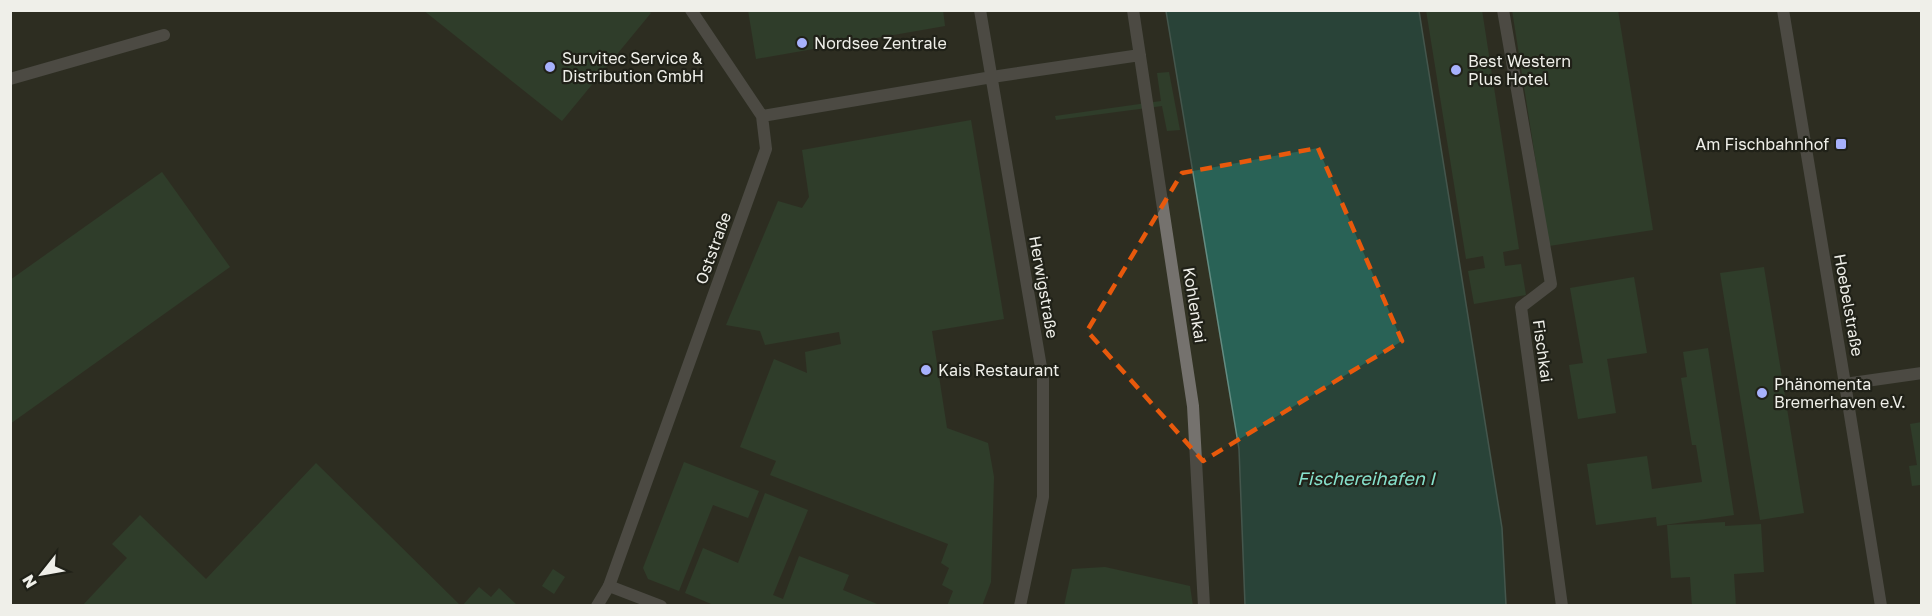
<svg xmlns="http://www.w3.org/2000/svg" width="1932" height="616" font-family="'Golos Text',sans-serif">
<rect width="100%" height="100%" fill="#2a2a21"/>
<!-- built -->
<path fill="#313223" d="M10,11H1166L1239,449L1245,605H11Z
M1419,11H1921V605H1506L1502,528Z"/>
<!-- water -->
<path fill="#296256" stroke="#648c82" stroke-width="1.5" d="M1166,11H1419L1502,528L1506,605H1245L1239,449Z"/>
<!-- building -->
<path fill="#365435" d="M423,10H647L651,13L562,121Z
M748,10H943L945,26L756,59Z
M1426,10H1482L1519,249L1503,252L1505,266L1521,264L1526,295L1474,304L1468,271L1485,268L1483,256L1466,259Z
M1512,10H1618L1653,230L1549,246Z
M1169,72L1180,130L1167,131L1162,106L1056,120L1055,116L1161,101L1157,73Z
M971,120L1004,319L932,331L947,428L988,443L994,477L991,582L982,606H947L953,591L942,585L949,568L941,563L948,544L770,475L776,461L740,447L774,359L807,373L805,352L841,344L839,332L765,345L760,331L726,325L778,201L802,208L809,197L802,150Z
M162,172L230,267L10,424V280Z
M1764,267L1804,513L1760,520L1720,273Z
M1634,277L1647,353L1607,359L1616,413L1578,419L1569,365L1583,363L1570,288Z
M1708,348L1734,515L1657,526L1656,517L1596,525L1587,464L1647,456L1652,489L1702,482L1696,445H1692L1681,378L1687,377L1683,352Z
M1922,422V489H1920V485L1912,486L1909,466L1917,465L1910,424Z
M684,462L759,491L748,518L713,505L679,591L648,579L643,568Z
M316,463L461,606H82L127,558L112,544L140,515L206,579Z
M765,493L808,510L773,595L783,599L799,556L849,575L843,590L882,606H716L685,593L703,548L738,563Z
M1725,522V526L1761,524L1764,572L1734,574L1736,606H1692L1690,577L1671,578L1667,525Z
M1105,567L1190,586L1193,606H1064L1072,569Z
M553,569L565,577L554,594L542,586Z
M479,587L491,597L499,588L518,606H462Z"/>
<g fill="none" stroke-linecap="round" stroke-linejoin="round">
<!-- service -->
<path stroke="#75726e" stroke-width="12" d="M1133,10L1193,406L1204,606
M992,77L1140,55
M10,79L164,35
M609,586L661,606"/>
<!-- minor -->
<path stroke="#75726e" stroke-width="12" d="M980,10L1043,379V497L1020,606
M1503,10L1551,284L1521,307L1562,606
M762,116L992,77
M1845,384L1881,606
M597,606L609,586L766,149L762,116L691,10"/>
<!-- tertiary -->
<path stroke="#75726e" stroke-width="12" d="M1783,10L1845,384L1922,373"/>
</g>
<!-- marked area -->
<path d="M0 0H1932V616H0ZM1318,148L1402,341L1203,461L1087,331L1182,173Z" fill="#2a2a21" fill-opacity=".55" fill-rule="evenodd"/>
<path fill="none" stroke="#e8590c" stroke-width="4.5" stroke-dasharray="12 8" stroke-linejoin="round" d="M1318,148L1402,341L1203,461L1087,331L1182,173Z"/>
<!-- markers -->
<g fill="#a7b1fc" stroke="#202118" stroke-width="2">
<circle cx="802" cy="43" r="6"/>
<circle cx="550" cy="67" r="6"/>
<circle cx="1456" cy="70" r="6"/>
<rect x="1835" y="138" width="12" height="12" rx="3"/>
<circle cx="926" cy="370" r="6"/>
<circle cx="1762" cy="393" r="6"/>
</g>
<g text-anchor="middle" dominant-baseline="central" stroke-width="4.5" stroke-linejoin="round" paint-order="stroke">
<!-- poi labels -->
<g font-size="16" fill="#efefe9" stroke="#202118" text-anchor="start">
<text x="814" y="43">Nordsee Zentrale</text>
<text x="562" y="58">Survitec Service &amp;<tspan x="562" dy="18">Distribution GmbH</tspan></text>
<text x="1468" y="61">Best Western<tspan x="1468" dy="18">Plus Hotel</tspan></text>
<text x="1829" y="144" text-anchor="end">Am Fischbahnhof</text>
<text x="938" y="370">Kais Restaurant</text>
<text x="1774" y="384">Phänomenta<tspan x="1774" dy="18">Bremerhaven e.V.</tspan></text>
</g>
<!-- street labels -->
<g font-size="16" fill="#efefe9" stroke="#202118">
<text transform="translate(713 248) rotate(-70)">Oststraße</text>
<text transform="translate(1044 287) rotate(80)">Herwigstraße</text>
<text transform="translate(1195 305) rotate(81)">Kohlenkai</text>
<text transform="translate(1849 305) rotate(80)">Hoebelstraße</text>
<text transform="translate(1543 351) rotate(82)">Fischkai</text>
</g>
<!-- water labels -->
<g font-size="18" font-style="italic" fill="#87e2cd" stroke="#202118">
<text x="1366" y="478">Fischereihafen I</text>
</g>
</g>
<!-- border -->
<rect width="1932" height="616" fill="none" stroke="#efefe9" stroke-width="24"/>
<!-- north arrow -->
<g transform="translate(42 574) rotate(239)" stroke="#202118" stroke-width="4.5" paint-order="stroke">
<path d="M0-4.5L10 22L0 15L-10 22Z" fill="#efefe9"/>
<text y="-9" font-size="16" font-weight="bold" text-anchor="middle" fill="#efefe9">N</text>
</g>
</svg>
